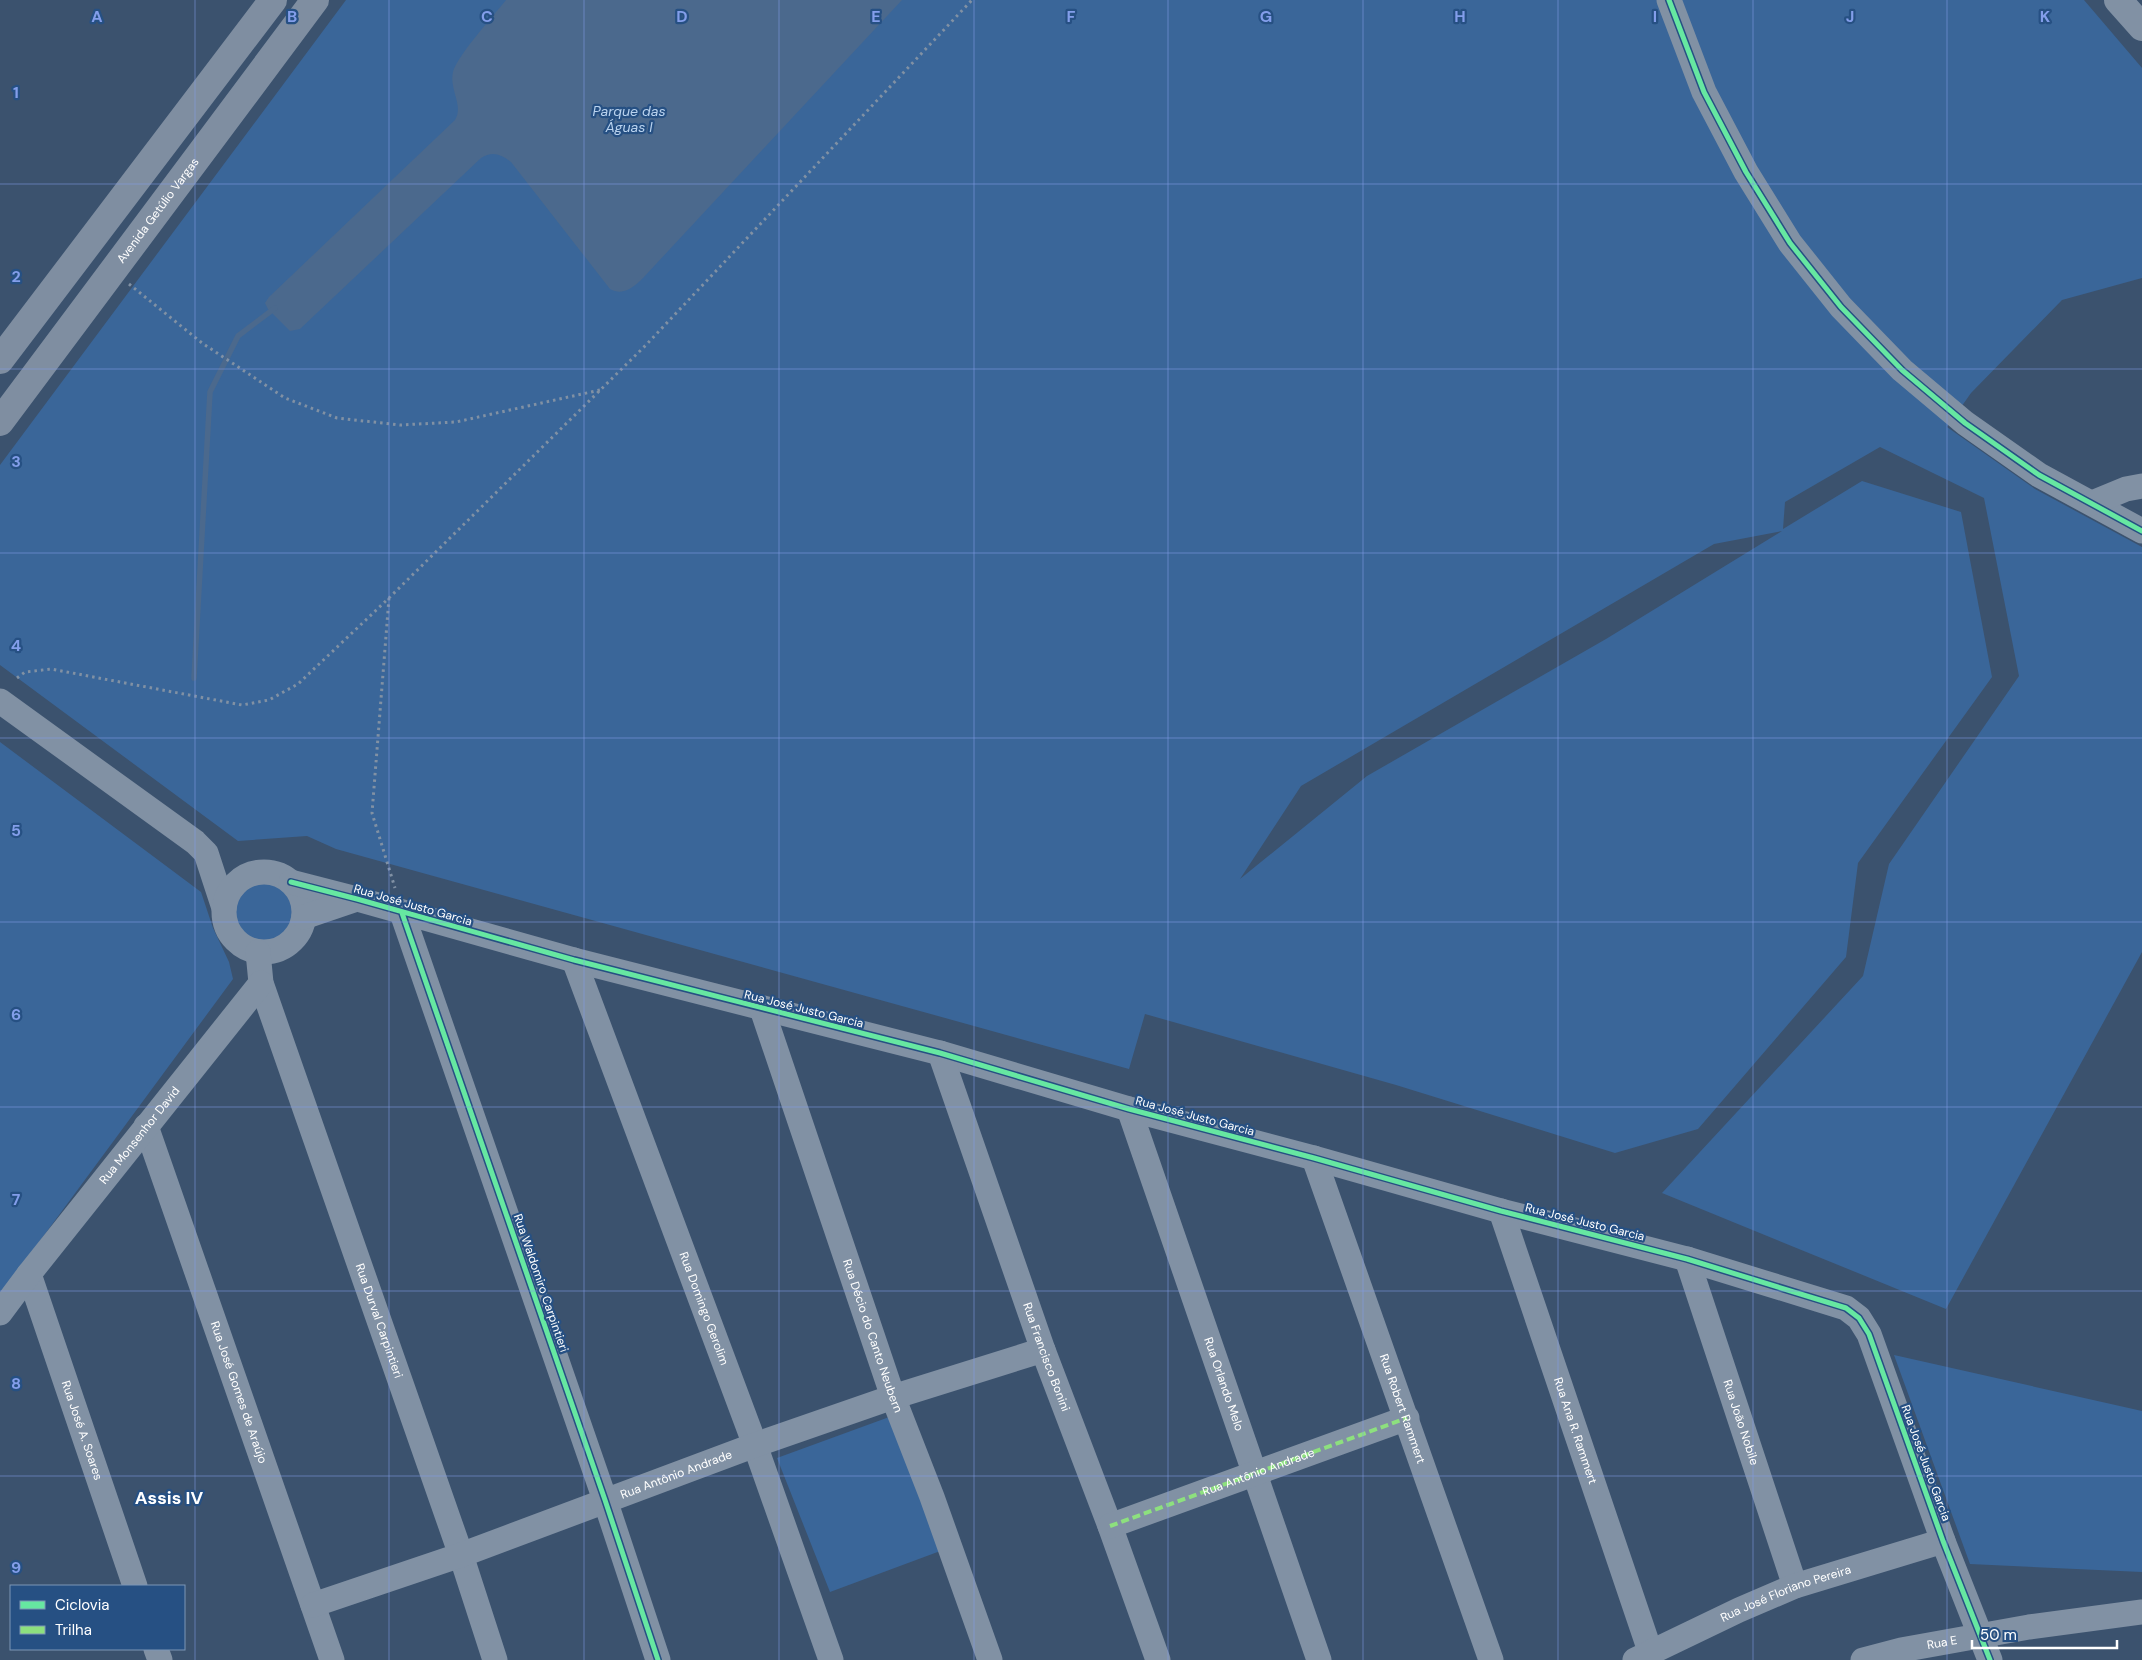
<svg xmlns="http://www.w3.org/2000/svg" width="2142" height="1660" font-family="'DM Sans',sans-serif">
<rect width="100%" height="100%" fill="#3b526e"/>
<!-- green -->
<path fill="#3a6699" fill-rule="evenodd" d="M346,0H2084L2142,68V278L2062,300L1971,393L1947,427L2035,489L2142,547V952L1946,1309L1662,1193L1863,976L1889,864L2019,676L1984,498L1880,447L1785,502L1783,529L1862,481L1961,512L1992,677L1858,863L1846,957L1698,1129L1615,1153L1396,1085L1145,1014L1129,1069L336,849L307,836L238,841L0,665V465ZM1782,531L1606,639L1367,776L1240,879L1301,786L1714,544Z
M0,742L201,892L213,928L229,962L233,979L0,1295Z
M249,881H274L293,898L294,924L277,942L251,943L232,926V900Z
M1894,1355L2142,1411V1572L1970,1564Z
M892,1416L943,1550L830,1592L777,1458Z"/>
<!-- water -->
<path fill="#4b698d" d="M506,0H902L643,278C633,288 623,296 610,289L511,162C501,154 492,151 481,158L300,329L290,331L268,309L265,303L269,297L455,120C464,105 449,90 453,72C456,57 495,14 506,0Z"/>
<g fill="none" stroke-linecap="round" stroke-linejoin="round">
<!-- stream -->
<path stroke="#4b698d" stroke-width="5.5" d="M194,678L210,392L238,336L275,308"/>
<!-- path -->
<path stroke="#8191a4" stroke-width="3" stroke-dasharray="2.5 4" stroke-linecap="butt" d="M129,284L202,343L285,398L337,418L400,425L456,422L600,390
M389,598L372,813L395,888
M17,678L25,672L51,669L242,705L269,700L298,684L389,598L646,345L972,0"/>
<!-- minor -->
<g stroke="#8191a4" stroke-width="25">
<path d="M1669,0L1704,92L1746,172L1790,243L1841,307L1902,370L1965,423L2039,475L2142,531"/>
<path d="M2092,503L2126,489L2142,486"/>
<path d="M0,701L195,842L206,853L224,908"/>
<circle cx="264" cy="912" r="40"/>
<path d="M291,882L357,899L574,960L940,1053L1129,1109L1314,1158L1501,1211L1687,1259L1846,1308L1859,1318L1869,1334L1943,1541L1990,1660"/>
<path d="M402,913L605,1500L658,1660"/>
<path d="M304,917L357,899"/>
<path id="s1" d="M258,952L261,983L461,1555L495,1660"/>
<path id="s2" d="M574,960L755,1445L831,1660"/>
<path id="s3" d="M762,1009L893,1397L932,1497L990,1660"/>
<path id="s4" d="M940,1053L1043,1350L1110,1526L1158,1660"/>
<path id="s5" d="M1129,1109L1319,1660"/>
<path id="s6" d="M146,1126L332,1660"/>
<path id="s7" d="M1314,1158L1491,1660"/>
<path id="s8" d="M1501,1211L1650,1651"/>
<path id="s9" d="M1687,1259L1795,1586"/>
<path id="s10" d="M29,1274L135,1586"/>
<path id="s11" d="M0,1313L29,1274L261,983"/>
<path id="s12" d="M1110,1526L1407,1418"/>
<path id="s13" d="M313,1605L461,1555L755,1445L893,1397L1043,1350"/>
<path d="M156,1649L160,1660"/>
<path id="s14" d="M1635,1660L1739,1610L1795,1586L1943,1541"/>
<path id="s15" d="M1863,1660L1901,1650L2029,1627L2142,1612"/>
</g>
<!-- major -->
<g stroke="#7f8ea1" stroke-width="28">
<path d="M0,360L273,0"/>
<path id="s16" d="M0,422L315,0"/>
</g>
<!-- highway -->
<path stroke="#8191a4" stroke-width="28" d="M2118,0L2142,27"/>
<!-- quiet -->
<path stroke="#8de07e" stroke-width="4" stroke-dasharray="8 4" stroke-linecap="butt" d="M1110,1526L1407,1418"/>
<defs>
<path id="cycleway" d="M1669,0L1704,92L1746,172L1790,243L1841,307L1902,370L1965,423L2039,475L2142,531
M291,882L357,899L574,960L940,1053L1129,1109L1314,1158L1501,1211L1687,1259L1846,1308L1859,1318L1869,1334L1943,1541L1990,1660
M402,913L605,1500L658,1660"/>
</defs>
<!-- cycleway casing -->
<use href="#cycleway" stroke="#265083" stroke-width="8"/>
<!-- cycleway -->
<use href="#cycleway" stroke="#66e7a1" stroke-width="5"/>
</g>
<!-- grid -->
<path fill="none" stroke="#839eea" stroke-width="1" stroke-opacity="0.55" d="M195,0V1660M389,0V1660M584,0V1660M779,0V1660M974,0V1660M1168,0V1660M1363,0V1660M1558,0V1660M1753,0V1660M1947,0V1660M0,184H2142M0,369H2142M0,553H2142M0,738H2142M0,922H2142M0,1107H2142M0,1291H2142M0,1476H2142"/>
<g text-anchor="middle" dominant-baseline="central" stroke-width="4.5" stroke-linejoin="round" paint-order="stroke">
<!-- street labels -->
<g font-size="12" fill="#fff" stroke="#265083">
<text stroke="none"><textPath href="#s16" startOffset="264">Avenida Getúlio Vargas</textPath></text>
<text transform="translate(413 905) rotate(16)">Rua José Justo Garcia</text>
<text transform="translate(804 1009) rotate(14)">Rua José Justo Garcia</text>
<text transform="translate(1195 1116) rotate(15)">Rua José Justo Garcia</text>
<text stroke="none"><textPath href="#s11" startOffset="226">Rua Monsenhor David</textPath></text>
<text transform="translate(1585 1222) rotate(14)">Rua José Justo Garcia</text>
<text transform="translate(541 1283) rotate(71)">Rua Waldomiro Carpintieri</text>
<text stroke="none"><textPath href="#s2" startOffset="372">Rua Domingo Gerolim</textPath></text>
<text stroke="none"><textPath href="#s1" startOffset="389">Rua Durval Carpintieri</textPath></text>
<text stroke="none"><textPath href="#s3" startOffset="345">Rua Décio do Canto Neubern</textPath></text>
<text stroke="none"><textPath href="#s4" startOffset="322">Rua Francisco Bonini</textPath></text>
<text stroke="none"><textPath href="#s5" startOffset="291">Rua Orlando Melo</textPath></text>
<text stroke="none"><textPath href="#s6" startOffset="282">Rua José Gomes de Araújo</textPath></text>
<text stroke="none"><textPath href="#s7" startOffset="266">Rua Robert Rammert</textPath></text>
<text stroke="none"><textPath href="#s9" startOffset="172">Rua João Nobile</textPath></text>
<text stroke="none"><textPath href="#s10" startOffset="165">Rua José A. Soares</textPath></text>
<text stroke="none"><textPath href="#s8" startOffset="232">Rua Ana R. Rammert</textPath></text>
<text transform="translate(1926 1463) rotate(70)">Rua José Justo Garcia</text>
<text stroke="none"><textPath href="#s12" startOffset="158">Rua Antônio Andrade</textPath></text>
<text stroke="none"><textPath href="#s13" startOffset="386">Rua Antônio Andrade</textPath></text>
<text stroke="none"><textPath href="#s14" startOffset="165">Rua José Floriano Pereira</textPath></text>
<text stroke="none"><textPath href="#s15" startOffset="81">Rua E</textPath></text>
</g>
<!-- water labels -->
<g font-size="14" font-style="italic" fill="#bad3ef" stroke="#265083">
<text x="629" y="111">Parque das<tspan x="629" dy="16">Águas I</tspan></text>
</g>
<!-- district labels -->
<g font-size="18" font-weight="bold" fill="#fff" stroke="#265083">
<text x="169" y="1498">Assis IV</text>
</g>
</g>
<g font-size="16" text-anchor="middle" font-weight="bold" fill="#839eea" stroke="#265083" stroke-width="4.5" stroke-linejoin="round" paint-order="stroke">
<text x="97" y="22">A</text>
<text x="292" y="22">B</text>
<text x="487" y="22">C</text>
<text x="682" y="22">D</text>
<text x="876" y="22">E</text>
<text x="1071" y="22">F</text>
<text x="1266" y="22">G</text>
<text x="1460" y="22">H</text>
<text x="1655" y="22">I</text>
<text x="1850" y="22">J</text>
<text x="2045" y="22">K</text>
<text x="16" y="98">1</text>
<text x="16" y="282">2</text>
<text x="16" y="467">3</text>
<text x="16" y="651">4</text>
<text x="16" y="836">5</text>
<text x="16" y="1020">6</text>
<text x="16" y="1205">7</text>
<text x="16" y="1389">8</text>
<text x="16" y="1573">9</text>
</g>
<!-- legend -->
<rect x="10" y="1585" width="175" height="65" fill="#265083" stroke="#7d96b5"/>
<rect x="20" y="1601" width="25" height="8" fill="#66e7a1" stroke="#7d96b5"/>
<text x="55" y="1610" font-size="15" fill="#ffffff">Ciclovia</text>
<rect x="20" y="1626" width="25" height="8" fill="#8de07e" stroke="#7d96b5"/>
<text x="55" y="1635" font-size="15" fill="#ffffff">Trilha</text>
<!-- scale -->
<path d="M1972 1640v8h145v-8" fill="none" stroke="#ffffff" stroke-width="2.5"/>
<text x="1980" y="1640" font-size="15" fill="#ffffff" stroke="#265083" stroke-width="4" paint-order="stroke">50 m</text>
</svg>
